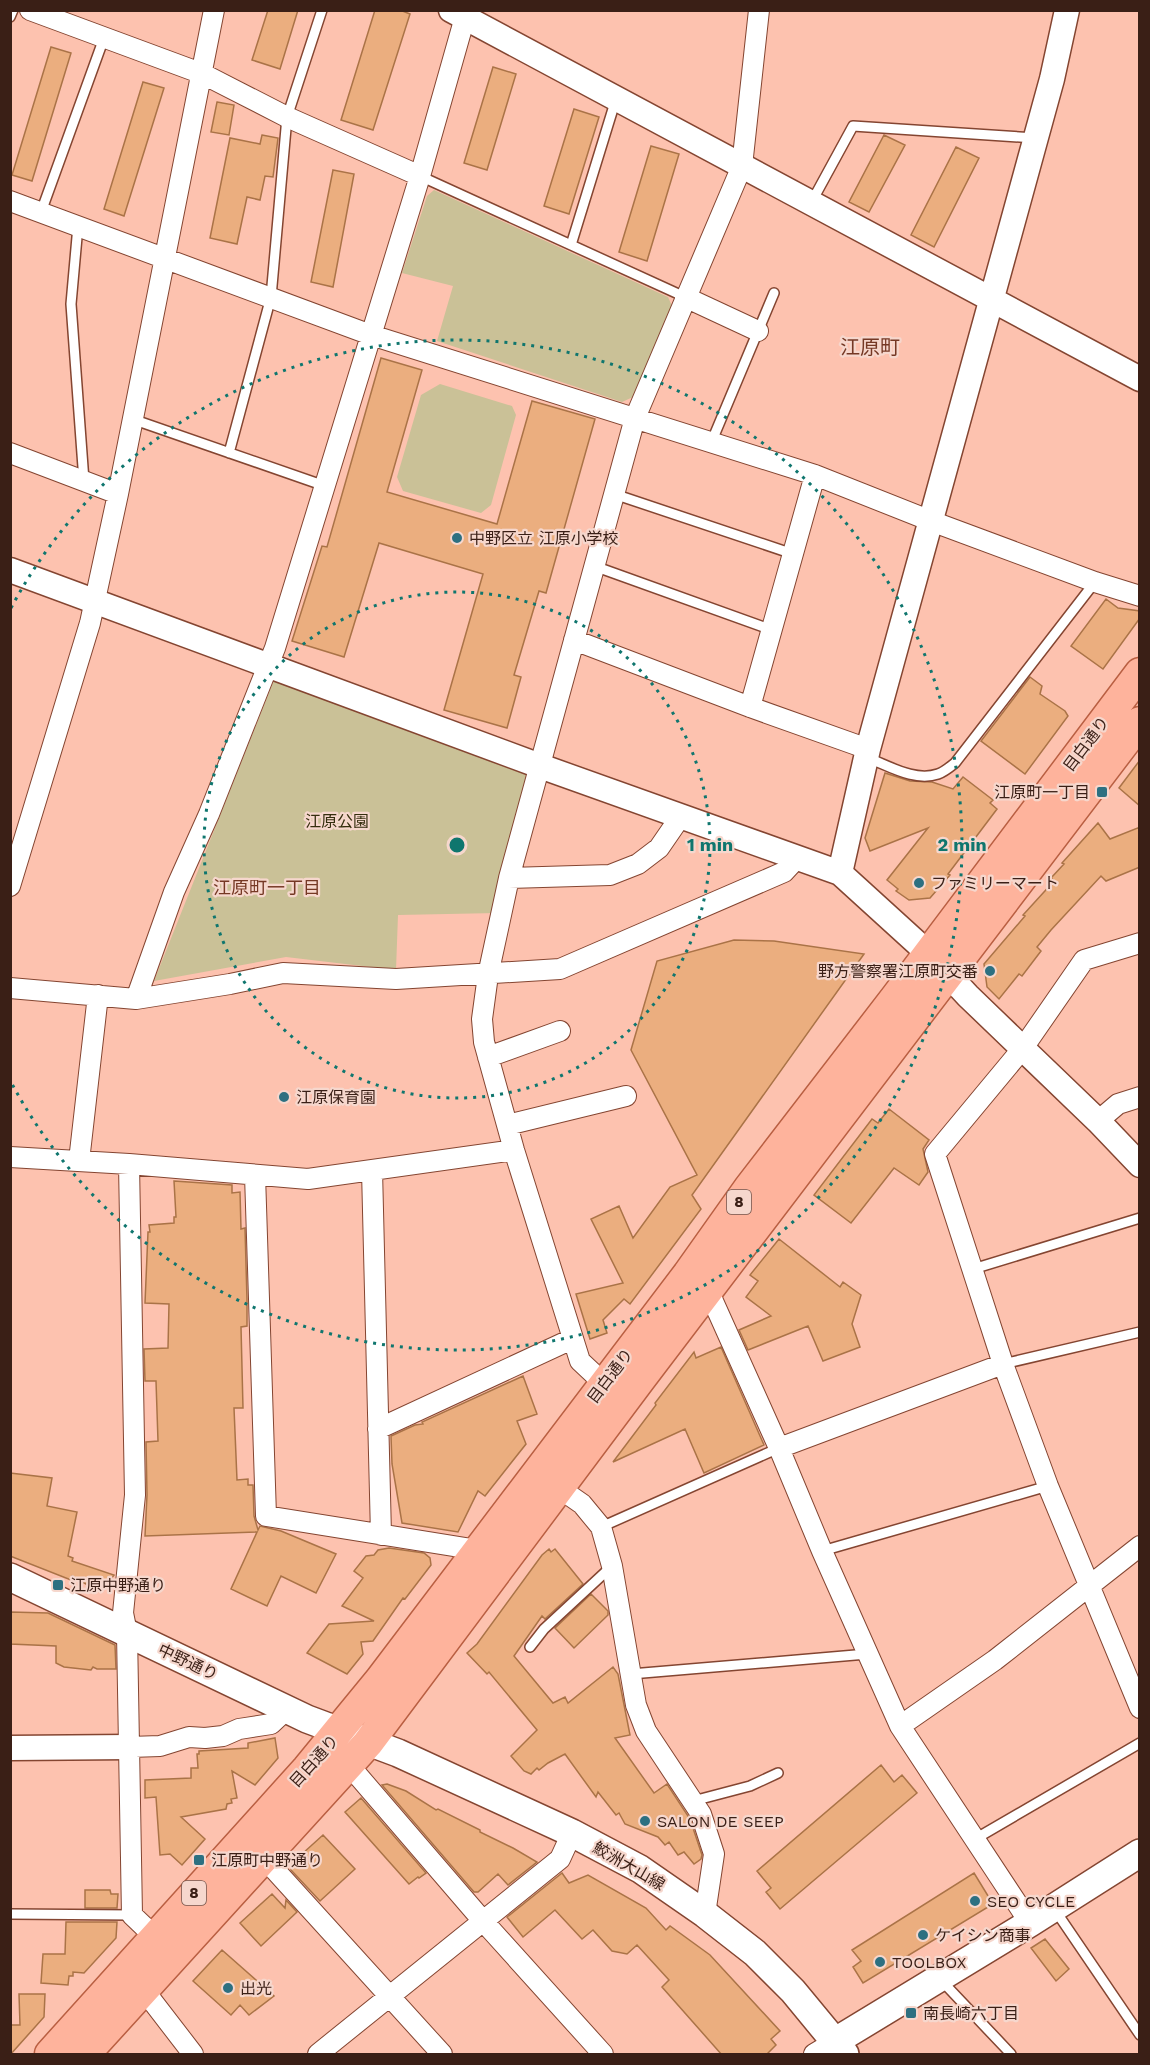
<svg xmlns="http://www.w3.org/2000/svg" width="1150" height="2065" font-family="'Work Sans','Noto Sans JP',sans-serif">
<rect width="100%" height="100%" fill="#fdc2af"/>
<!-- green -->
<path fill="#cac197" d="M434,190L668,297L672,306L633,397L622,402L437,341L453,286L402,273L427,196Z
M440,384L512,406L516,415L491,505L481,513L403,491L397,477L421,395Z
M274,680L528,773L497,913L398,915L396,970L286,957L154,981Z"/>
<!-- building -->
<path fill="#ebae7f" stroke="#aa7347" stroke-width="1.5" d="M268,10H298L280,69L252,60Z
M375,10H400L410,14L373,130L341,120Z
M51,47L71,53L32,181L12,175Z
M493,67L516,74L487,170L464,163Z
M143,82L164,88L124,216L104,209Z
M217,102L234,105L229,135L211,132Z
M574,109L599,117L569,214L544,206Z
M262,135L278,138L273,177L265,176L260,200L247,197L237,244L210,238L230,138L260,144Z
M884,135L905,145L869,212L849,202Z
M651,146L679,154L647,261L619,252Z
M956,147L979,158L934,247L911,235Z
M333,170L354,174L333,287L311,282Z
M381,358L422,370L387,492L497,524L532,401L595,419L546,593L539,591L514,675L521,677L507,728L444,710L483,574L379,543L344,657L292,641L322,546L327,547Z
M1106,599L1118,608L1140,611V618L1103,669L1071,646Z
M1030,677L1042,686L1040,694L1065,711L1068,716L1025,774L981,741Z
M1140,760V806L1119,788Z
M885,773L910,781L932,782L953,789L963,777L993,800L990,803L997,809L948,874L950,875L930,898L909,900L896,891L898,889L887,880L928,828L870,851L865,838Z
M1098,823L1110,839L1140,827V867L1106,881L1101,876L1051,930L1037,947L1041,951L1022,976L1019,974L999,999L987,987L984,964L1025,916L1023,915L1054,881L1051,878L1064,864L1062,863Z
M734,940L774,941L864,954L692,1195L701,1209L630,1304L624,1299L603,1320L607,1333L590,1339L576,1294L623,1283L591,1219L619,1206L633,1238L670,1187L697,1175L631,1050L657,961Z
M889,1109L929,1140L923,1149L928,1172L919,1185L894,1168L851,1223L814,1195L872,1119L878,1123Z
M174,1181L232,1185V1193L240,1192L241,1229L245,1228L247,1300V1326L241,1327L243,1408H234L237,1480L248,1479V1485H253L254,1516L258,1530L260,1526L281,1531L336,1554L316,1593L281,1576L267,1606L231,1589L257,1532L145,1536L147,1495L146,1442L158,1441L156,1381H145L144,1349L168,1348L169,1304L145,1303L148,1232H150L149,1225L174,1223V1217H176Z
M779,1239L840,1287L843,1282L861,1295L852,1324L860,1347L823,1361L808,1326L748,1350L739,1330L771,1316L746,1297L758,1281L750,1275Z
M721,1347L764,1445L704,1473L685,1429L613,1462L656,1405L655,1403L694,1352L696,1358Z
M523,1376L537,1414L517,1421L526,1444L485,1496L478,1491L458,1532L402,1523L392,1464L391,1436L415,1425L423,1424L422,1422Z
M10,1473L52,1478L47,1506L77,1512L68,1556L73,1558L72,1561L114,1575L100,1592L72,1576L71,1580L10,1556Z
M389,1548L424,1553L430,1558L431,1565L405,1599L403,1598L373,1641L361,1642L363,1654L347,1674L307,1653L329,1624L374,1621L342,1606L363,1578L354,1571L366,1556L374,1555L378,1550Z
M549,1549L551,1552L555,1549L583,1584L545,1619L542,1616L514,1656L553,1703L565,1697L568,1703L613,1667L618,1674L630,1735L615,1738L654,1793L667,1784L690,1819L702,1855L701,1859L694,1864L684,1852L678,1855L669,1842L665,1845L658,1837L625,1824L619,1813L616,1815L598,1792L596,1797L565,1754L548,1763L539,1770L537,1768L531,1774L524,1771L511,1756L537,1730L489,1672L487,1674L467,1653L477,1644L542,1555Z
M591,1594L608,1611V1615L574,1648L555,1628Z
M10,1612L48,1613L115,1645L116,1669H97L93,1667L91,1670L64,1667L56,1663V1646L10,1644Z
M275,1738L278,1758L255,1785L232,1771L237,1798L231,1799L232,1803L227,1804L226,1809L181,1817L205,1839L182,1865L170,1854L160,1855L156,1797L145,1798V1780L191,1778V1768H198L197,1754H199V1751L248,1748V1743Z
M881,1765L894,1782L902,1775L917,1793L780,1909L766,1892L771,1888L757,1871Z
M387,1784L406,1791L436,1810L438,1809L480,1830V1832L513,1848L537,1862L508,1885L498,1874L478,1892H474L382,1785Z
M361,1798L426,1873L419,1878L418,1877L409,1884L345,1812Z
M323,1835L355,1869L320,1901L291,1870L292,1863Z
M562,1873L569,1883L588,1875L646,1908L666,1930L670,1926L710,1955L780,2031L771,2039L776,2045L766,2055H722L662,1987L669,1980L637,1945L627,1954L612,1951L593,1930L582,1939L555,1910L523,1937L507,1917Z
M974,1873L993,1904L863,1983L853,1967L861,1961L852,1950Z
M85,1890H110L111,1894H118L117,1908H85Z
M272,1894L285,1908L286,1900L297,1912L261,1946L240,1923Z
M66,1922H117L116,1938L84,1973L73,1972V1976H69L68,1985L41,1983L43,1954H65Z
M1045,1939L1069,1969L1056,1981L1031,1948Z
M222,1950L274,1996L249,2015L240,2005L231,2015L193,1981Z
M19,1994H45L44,2017L10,2055V2025H20Z"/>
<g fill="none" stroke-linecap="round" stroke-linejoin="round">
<defs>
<path id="service" d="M10,17L13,10
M420,176L685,297
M811,203L853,126L1035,138
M41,212L104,38
M78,226L71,304L84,481
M571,245L616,99
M132,419L325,486
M711,443L774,293
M229,453L271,297L287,117L322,10
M614,494L793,554
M594,566L772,630
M868,758C889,766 915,782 938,774C944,772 950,767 955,763L1095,582
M973,1269L1140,1218
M1003,1364L1140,1332
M601,1527L779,1448
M822,1551L1048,1486
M530,1647L544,1629L612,1566
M631,1674L867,1654
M693,1801L750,1786L778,1773
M975,1839L1140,1743
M1055,1910L1140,2035
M10,1914L132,1915
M940,1979L1011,2054"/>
<path id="minor" d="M30,10L203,74L287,117L420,176
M10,201L371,335L815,475L931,521L1095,582L1140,596
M685,297L758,331
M10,453L118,494
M574,640L750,707L868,749
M750,707L815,475
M509,878L610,875L638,864L659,848L681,816
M10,886L90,623L118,494L214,10
M1140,943L1084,960L1023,1048L935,1154L1003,1364L1048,1486L1140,1708
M10,988L136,999L230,984L283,973L396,979L560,969L784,872L796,859
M136,999L174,892L209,814L275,648L420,176L467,10
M488,1057L560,1031
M1098,1121L1118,1104L1140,1097
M507,1125L626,1096
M10,1157L129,1164L308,1179L514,1150
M79,1161L98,995
M129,1164L135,1495L123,1613L127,1633L132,1915L155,1937
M372,1170L381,1535
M255,1175L266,1516L478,1550
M708,1290L779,1448L822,1551L900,1726L1030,1923
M613,1392L580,1361L514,1150L484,1042L482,1019L488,975L509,878L635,418L742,166L759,10
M378,1429L572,1339
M779,1448L1003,1364
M559,1488L582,1504L601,1527L612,1566L636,1705L646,1731L701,1814L714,1854L705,1914
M900,1726L995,1660L1140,1546
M130,1747L160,1746L189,1737L205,1738L223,1736L239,1729L271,1724L287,1709
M348,1764L483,1921L603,2054
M264,1858L442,2054
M143,1989L193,2054
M318,2054L560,1859L572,1833
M814,2054L834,2042"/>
<path id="tertiary" d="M451,10L1140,379
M10,570L540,766L840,873L929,954L968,996L1098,1121L1140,1165
M840,873L868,749L1052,79L1067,10
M10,1748L130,1747"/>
<path id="secondary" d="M10,1577L307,1719L398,1753L572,1833L640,1869L705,1914L755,1953L793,1991L845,2054
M834,2042L1030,1923L1140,1853"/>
<path id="primary" d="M50,2054L307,1769L380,1680L688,1274L749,1188L896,997L1140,673
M85,2054L368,1743L641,1378L1140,722"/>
</defs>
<!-- service casing -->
<use href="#service" stroke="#844531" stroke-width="12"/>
<!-- minor casing -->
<use href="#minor" stroke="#844531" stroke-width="22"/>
<!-- tertiary casing -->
<use href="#tertiary" stroke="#844531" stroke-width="27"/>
<!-- secondary casing -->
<use href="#secondary" stroke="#844531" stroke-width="30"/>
<!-- primary casing -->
<use href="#primary" stroke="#b95f42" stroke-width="33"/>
<!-- service -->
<use href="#service" stroke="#fff" stroke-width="9"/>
<!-- minor -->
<use href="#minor" stroke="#fff" stroke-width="20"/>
<!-- tertiary -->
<use href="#tertiary" stroke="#fff" stroke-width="24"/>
<!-- secondary -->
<use href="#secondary" stroke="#fff" stroke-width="27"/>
<!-- primary -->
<use href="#primary" stroke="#feb39c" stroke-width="30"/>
</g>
<!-- distance rings -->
<g fill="none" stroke="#0f766e" stroke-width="3" stroke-dasharray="3 6">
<circle cx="457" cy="845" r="253"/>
<path d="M11 608A505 505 0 1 1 11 1082"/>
</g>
<!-- markers -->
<g fill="#2d7081" stroke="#f6d7cd" stroke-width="2">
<circle cx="457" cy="538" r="6"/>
<rect x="1096" y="786" width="12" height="12" rx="3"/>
<circle cx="919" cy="883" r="6"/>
<circle cx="990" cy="971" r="6"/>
<circle cx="284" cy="1097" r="6"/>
<rect x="52" y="1579" width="12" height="12" rx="3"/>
<circle cx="645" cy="1821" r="6"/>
<rect x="193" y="1854" width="12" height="12" rx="3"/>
<circle cx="975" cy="1901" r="6"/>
<circle cx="923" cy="1935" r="6"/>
<circle cx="880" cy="1962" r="6"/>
<circle cx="228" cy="1988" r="6"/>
<rect x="905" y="2007" width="12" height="12" rx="3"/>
</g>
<g text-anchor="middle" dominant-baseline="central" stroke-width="4.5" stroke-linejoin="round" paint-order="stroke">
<!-- shield labels -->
<g fill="#f6d7cd" stroke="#72564d" stroke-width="1.5">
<rect x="727" y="1190" width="24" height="24" rx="4.5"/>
<rect x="182" y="1881" width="24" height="24" rx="4.5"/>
</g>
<g font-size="15" font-weight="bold" fill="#3a1f16">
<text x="739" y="1202">8</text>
<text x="194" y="1893">8</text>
</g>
<!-- poi labels -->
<g font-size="16" fill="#3a1f16" stroke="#f6d7cd" text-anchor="start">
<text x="469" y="538">中野区立 江原小学校</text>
<text x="1090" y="792" text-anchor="end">江原町一丁目</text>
<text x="931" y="883">ファミリーマート</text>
<text x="978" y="971" text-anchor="end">野方警察署江原町交番</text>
<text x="296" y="1097">江原保育園</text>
<text x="70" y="1585">江原中野通り</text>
<text x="657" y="1821">SALON DE SEEP</text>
<text x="211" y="1860">江原町中野通り</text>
<text x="987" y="1901">SEO CYCLE</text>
<text x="935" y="1935">ケイシン商事</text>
<text x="892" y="1962">TOOLBOX</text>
<text x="240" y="1988">出光</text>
<text x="923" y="2013">南長崎六丁目</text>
</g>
<!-- street labels -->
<g font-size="16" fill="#3a1f16" stroke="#f6d7cd">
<text transform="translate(1086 744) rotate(-53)">目白通り</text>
<text transform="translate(610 1376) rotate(-53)">目白通り</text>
<text transform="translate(188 1662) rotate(25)">中野通り</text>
<text transform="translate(314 1761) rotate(-48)">目白通り</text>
<text transform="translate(629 1866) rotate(30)">鮫洲大山線</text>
</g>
<!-- park labels -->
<g font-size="16" fill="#352e0e" stroke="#f6d7cd">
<text x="337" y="821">江原公園</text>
</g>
<!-- neighbourhood labels -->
<g font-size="18" fill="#753824" stroke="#f6d7cd">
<text x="267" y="887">江原町一丁目</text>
</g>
<!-- quarter labels -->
<g font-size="20" fill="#753824" stroke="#f6d7cd">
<text x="870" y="347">江原町</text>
</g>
</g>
<circle cx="457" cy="845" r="9" fill="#0f766e" stroke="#f6d7cd" stroke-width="3"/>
<g font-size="18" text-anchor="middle" font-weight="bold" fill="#0f766e" stroke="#f6d7cd" stroke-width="4.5" stroke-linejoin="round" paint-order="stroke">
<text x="710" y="851">1 min</text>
<text x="962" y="851">2 min</text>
</g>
<!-- border -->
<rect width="1150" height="2065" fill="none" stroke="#3a1f16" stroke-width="24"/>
</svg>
